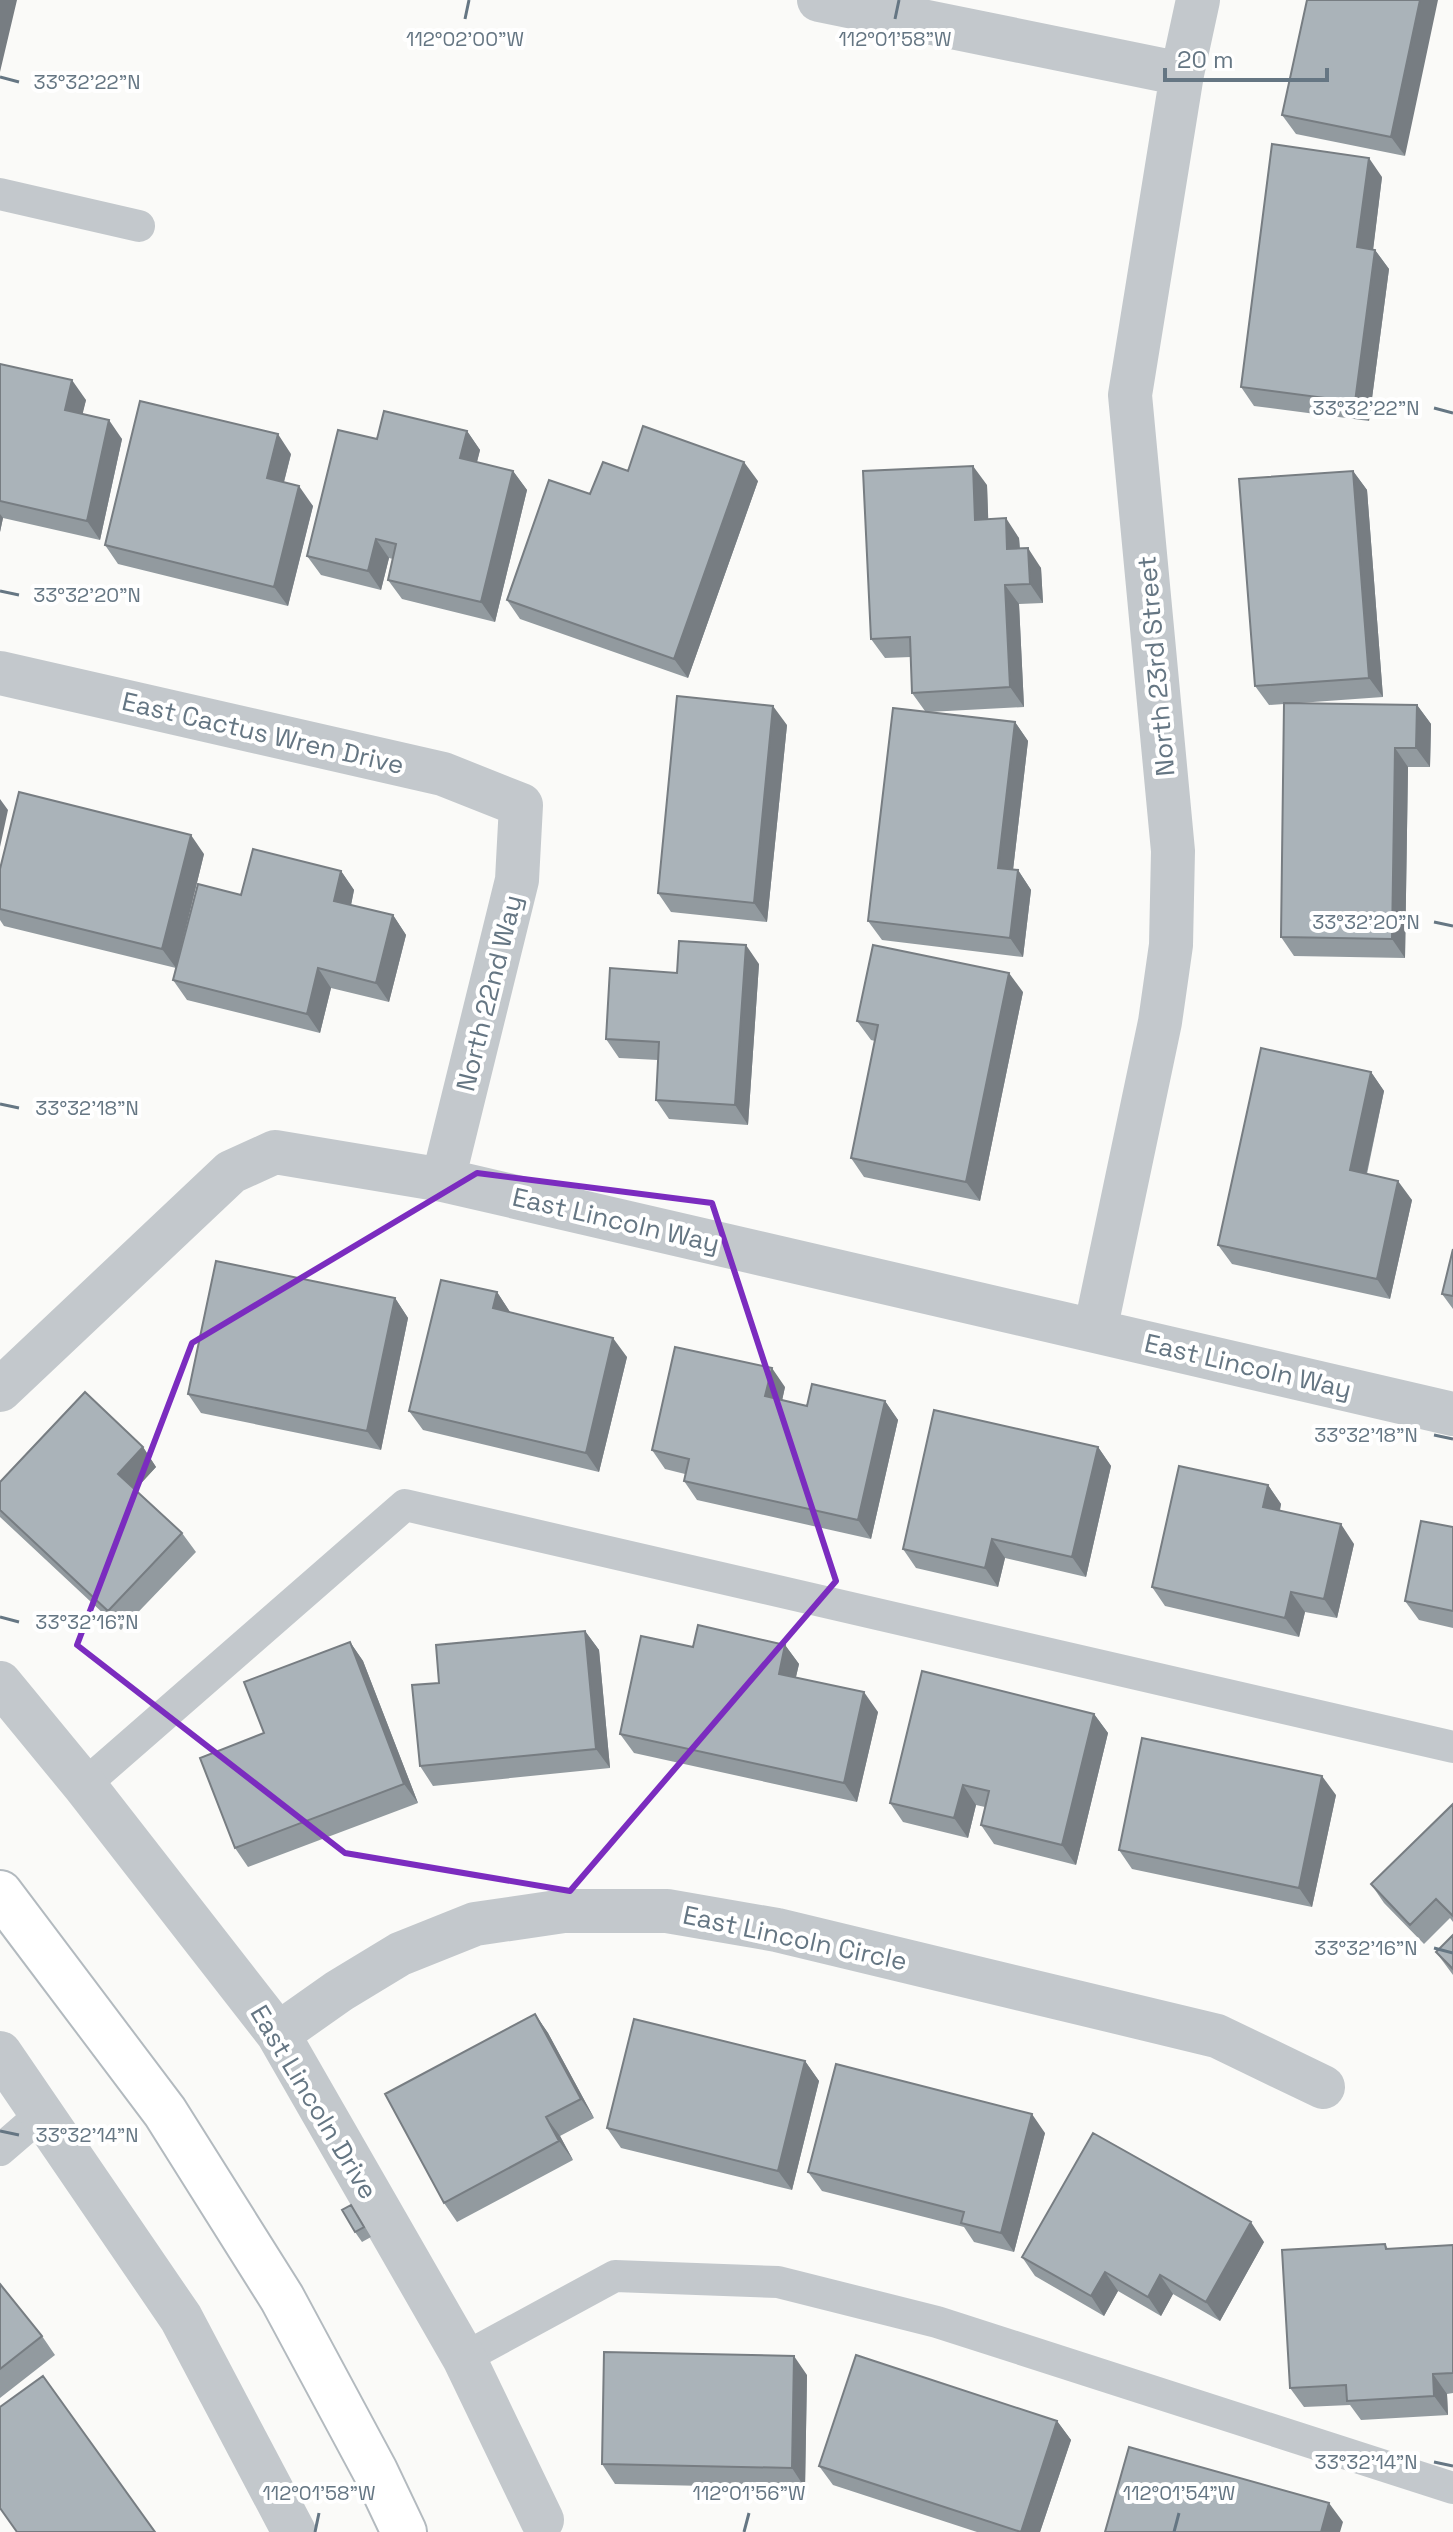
<svg xmlns="http://www.w3.org/2000/svg" width="1453" height="2532" font-family="'Space Grotesk',sans-serif">
<rect width="100%" height="100%" fill="#fafaf8"/>
<g fill="none" stroke-linecap="round" stroke-linejoin="round">
<defs>
<path id="secondary" d="M0,1893L165,2112L282,2298L375,2471L404,2532"/>
</defs>
<!-- secondary casing -->
<use href="#secondary" stroke="#b3babf" stroke-width="48"/>
<!-- lane -->
<path stroke="#c3c8cc" stroke-width="32" d="M0,194L139,226
M84,1785L405,1505L1453,1747
M0,2150L43,2113
M464,2358L615,2276L778,2282L937,2322L1453,2488"/>
<!-- street -->
<path stroke="#c3c8cc" stroke-width="44" d="M819,0L1182,74
M0,673L443,774L521,805L517,880L443,1180
M1095,1331L1160,1022L1171,945L1173,851L1130,395L1182,74L1198,0
M0,1390L231,1172L275,1152L443,1180L1453,1414
M0,1683L84,1785L278,2034L464,2358L542,2520
M278,2034L339,1991L400,1954L475,1924L564,1911H667L777,1930L1217,2036L1323,2087
M0,2053L181,2318L294,2532"/>
<!-- secondary -->
<use href="#secondary" stroke="#fff" stroke-width="44"/>
</g>
<!-- wall -->
<path fill="#929a9f" d="M1307,0L1405,156L1296,134L1282,115Z
M1382,177L1373,249L1375,250L1389,269L1369,421L1254,406L1241,387Z
M0,364L86,400L82,414L122,439L100,540L3,518L0,532Z
M467,431L480,450L477,462L513,471L527,490L495,622L402,599L388,580L393,559L389,558L381,590L321,575L307,556Z
M291,454L284,482L313,506L288,606L118,564L105,545Z
M1353,471L1367,490L1383,697L1299,703L1417,705L1431,724L1430,767H1408L1405,958L1294,956L1281,937L1284,704L1269,705L1255,686Z
M758,481L688,678L520,619L507,600L590,494Z
M987,485L988,519L1019,538L1020,549L1041,568L1043,603L1019,604L1024,707L928,712L1015,722L1028,741L1013,870H1018L1031,890L1023,957L882,940L868,921L925,711L912,693L911,657L885,658L871,639Z
M787,725L767,922L671,912L658,893Z
M204,854L176,968L4,926L0,920V869Z
M341,871L354,890L351,905L393,915L406,935L389,1002L331,988L320,1033L187,1000L173,980L241,895Z
M759,964L748,1125L669,1119L656,1100L658,1060L619,1058L606,1039L677,973Z
M1023,992L980,1201L864,1177L851,1158L875,1041L871,1040L857,1021Z
M1371,1072L1384,1091L1367,1174L1412,1200L1390,1299L1232,1264L1218,1245Z
M1453,1249V1309L1442,1294Z
M497,1292L510,1312L627,1357L599,1472L423,1430L409,1411Z
M395,1298L408,1318L381,1450L201,1413L188,1394Z
M785,1387L782,1400L807,1406L885,1401L898,1420L871,1539L697,1500L684,1481L685,1474L665,1469L652,1450Z
M143,1447L156,1467L135,1490L182,1533L196,1552L121,1630L0,1517V1482Z
M1098,1447L1111,1466L1086,1577L1005,1558L998,1587L916,1568L903,1549Z
M1268,1485L1281,1504L1280,1511L1354,1544L1337,1618L1305,1612L1299,1637L1165,1606L1152,1587Z
M1453,1527V1628L1419,1620L1405,1601Z
M585,1631L599,1650L610,1768L433,1786L420,1766L439,1683Z
M350,1642L363,1661L418,1803L248,1867L235,1848L264,1733Z
M785,1645L799,1664L796,1677L878,1712L857,1802L634,1753L620,1734L693,1647Z
M1094,1714L1108,1733L1076,1865L994,1844L981,1825L985,1807L976,1805L968,1838L903,1822L890,1803Z
M1336,1795L1312,1907L1132,1869L1119,1850Z
M1453,1804V1922L1450,1918L1424,1944L1384,1903L1371,1884Z
M1453,1935V1975L1436,1952Z
M535,2014L548,2033L594,2118L560,2136L573,2160L457,2222L444,2203Z
M805,2061L819,2081L792,2190L621,2148L607,2128Z
M1045,2133L1014,2252L974,2242L964,2227L822,2191L808,2172Z
M358,2215L371,2237L362,2242L355,2232Z
M1264,2242L1220,2321L1173,2294L1161,2316L1118,2291L1104,2316L1035,2276L1022,2257Z
M1385,2244L1388,2249L1453,2245V2393L1447,2394L1448,2415L1361,2420L1350,2405L1304,2407L1290,2388Z
M0,2284L42,2336L55,2355L0,2398Z
M807,2375L805,2488L615,2484L602,2464Z
M1057,2421L1071,2440L1040,2532H977L833,2485L819,2466Z"/>
<!-- shaded-wall -->
<path fill="#777d82" d="M0,0H17L0,72Z
M1420,0H1438L1405,156L1391,137Z
M1369,158L1382,177L1371,267L1357,247Z
M1375,250L1389,269L1369,421L1355,402Z
M72,380L86,400L79,429L65,410Z
M109,420L122,439L100,540L87,521Z
M467,431L480,450L473,477L460,458Z
M278,434L291,454L280,497L267,478Z
M744,462L758,481L688,678L674,659Z
M973,466L987,485L989,539L975,520Z
M513,471L527,490L495,622L481,602Z
M1353,471L1367,490L1383,697L1369,678Z
M299,486L313,506L288,606L274,587Z
M0,514L3,518L0,532Z
M1006,518L1019,538L1021,568L1007,549Z
M376,539L389,558L381,590L368,571Z
M1028,548L1041,568L1043,603L1030,584Z
M1005,585L1019,604L1024,707L1010,687Z
M1417,705L1431,724L1430,767L1416,748Z
M773,706L787,725L767,922L754,903Z
M1015,722L1028,741L1011,887L998,868Z
M1395,748L1408,767L1405,958L1392,939Z
M0,799L8,810L0,847Z
M191,835L204,854L176,968L162,949Z
M1018,870L1031,890L1023,957L1010,938Z
M341,871L354,890L348,920L334,901Z
M393,915L406,935L389,1002L376,983Z
M746,945L759,964L748,1125L735,1105Z
M318,968L331,988L320,1033L307,1014Z
M1009,973L1023,992L980,1201L966,1182Z
M1371,1072L1384,1091L1363,1189L1350,1170Z
M1398,1181L1412,1200L1390,1299L1377,1279Z
M497,1292L510,1312L507,1327L493,1308Z
M395,1298L408,1318L381,1450L367,1431Z
M613,1338L627,1357L599,1472L586,1453Z
M772,1368L785,1387L779,1415L765,1396Z
M885,1401L898,1420L871,1539L858,1520Z
M143,1447L156,1467L132,1493L118,1474Z
M1098,1447L1111,1466L1086,1577L1072,1557Z
M1268,1485L1281,1504L1276,1526L1263,1507Z
M1341,1524L1354,1544L1337,1618L1324,1599Z
M992,1539L1005,1558L998,1587L985,1568Z
M1291,1592L1305,1612L1299,1637L1285,1618Z
M585,1631L599,1650L610,1768L596,1749Z
M350,1642L363,1661L418,1803L404,1784Z
M785,1645L799,1664L792,1693L779,1674Z
M864,1692L878,1712L857,1802L844,1783Z
M1094,1714L1108,1733L1076,1865L1062,1845Z
M1322,1776L1336,1795L1312,1907L1299,1888Z
M963,1785L976,1805L968,1838L954,1818Z
M535,2014L548,2033L594,2118L581,2099Z
M805,2061L819,2081L792,2190L778,2171Z
M1032,2114L1045,2133L1014,2252L1001,2233Z
M546,2117L560,2136L573,2160L559,2141Z
M1251,2222L1264,2242L1220,2321L1206,2302Z
M1105,2272L1118,2291L1104,2316L1091,2296Z
M1160,2275L1173,2294L1161,2316L1148,2297Z
M794,2356L807,2375L805,2488L792,2468Z
M1433,2374L1447,2394L1448,2415L1434,2396Z
M1057,2421L1071,2440L1040,2532H1021Z
M1329,2503L1343,2522L1340,2532H1321Z"/>
<!-- building -->
<path fill="#aab3b9" stroke="#777d82" stroke-width="2" d="M1307,0H1420L1391,137L1282,115Z
M1272,144L1369,158L1357,247L1375,250L1355,402L1241,387Z
M0,364L72,380L65,410L109,420L87,521L0,501Z
M140,401L278,434L267,478L299,486L274,587L105,545Z
M384,411L467,431L460,458L513,471L481,602L388,580L396,544L376,539L368,571L307,556L338,430L377,439Z
M643,426L744,462L674,659L507,600L549,480L590,494L603,462L628,471Z
M973,466L975,520L1006,518L1007,549L1028,548L1030,584L1005,585L1010,687L912,693L910,637L871,639L863,471Z
M1353,471L1369,678L1255,686L1239,479Z
M677,696L773,706L754,903L658,893Z
M1284,703L1417,705L1416,748H1395L1392,939L1281,937Z
M893,708L1015,722L998,868L1018,870L1010,938L868,921Z
M19,792L191,835L162,949L0,909V869Z
M253,849L341,871L334,901L393,915L376,983L318,968L307,1014L173,980L198,884L241,895Z
M679,941L746,945L735,1105L656,1100L659,1042L606,1039L610,968L677,973Z
M873,945L1009,973L966,1182L851,1158L878,1025L857,1021Z
M1261,1048L1371,1072L1350,1170L1398,1181L1377,1279L1218,1245Z
M1453,1249V1296L1442,1294Z
M216,1261L395,1298L367,1431L188,1394Z
M441,1280L497,1292L493,1308L613,1338L586,1453L409,1411Z
M675,1347L772,1368L765,1396L807,1406L812,1384L885,1401L858,1520L684,1481L689,1459L652,1450Z
M85,1392L143,1447L118,1474L182,1533L108,1611L0,1510V1482Z
M934,1410L1098,1447L1072,1557L992,1539L985,1568L903,1549Z
M1179,1466L1268,1485L1263,1507L1341,1524L1324,1599L1291,1592L1285,1618L1152,1587Z
M1421,1521L1453,1527V1611L1405,1601Z
M698,1625L785,1645L779,1674L864,1692L844,1783L620,1734L641,1636L693,1647Z
M585,1631L596,1749L420,1766L412,1685L439,1683L436,1645Z
M350,1642L404,1784L235,1848L200,1758L264,1733L244,1682Z
M922,1671L1094,1714L1062,1845L981,1825L989,1791L963,1785L954,1818L890,1803Z
M1142,1738L1322,1776L1299,1888L1119,1850Z
M1453,1804V1916L1436,1899L1410,1925L1371,1884Z
M1453,1935V1969L1436,1952Z
M535,2014L581,2099L546,2117L559,2141L444,2203L385,2094Z
M634,2019L805,2061L778,2171L607,2128Z
M836,2064L1032,2114L1001,2233L961,2223L964,2212L808,2172Z
M1093,2133L1251,2222L1206,2302L1160,2275L1148,2297L1105,2272L1091,2296L1022,2257Z
M351,2205L364,2227L355,2232L342,2210Z
M1385,2244L1386,2249L1453,2245V2373L1433,2374L1434,2396L1347,2401L1346,2385L1290,2388L1282,2250Z
M0,2284L42,2336L0,2369Z
M604,2352L794,2356L792,2468L602,2464Z
M856,2355L1057,2421L1021,2532L819,2466Z
M43,2376L155,2532H17L0,2508V2407Z
M1129,2447L1329,2503L1321,2532H1105Z"/>
<!-- marked area -->
<path fill="none" stroke="#7b2cbf" stroke-width="6" stroke-linejoin="round" d="M477,1173L712,1203L836,1581L570,1891L345,1853L77,1645L192,1343Z"/>
<!-- ticks -->
<path fill="none" stroke="#657683" stroke-width="3" d="M465,19L469,0M895,19L899,0M0,77L19,82M1434,408L1453,413M0,591L19,595M1434,922L1453,926M0,1104L19,1108M1434,1435L1453,1439M0,1617L19,1622M1434,1948L1453,1953M0,2131L19,2135M1434,2462L1453,2466M315,2532L319,2513M744,2532L749,2513M1174,2532L1179,2513"/>
<g text-anchor="middle" dominant-baseline="central" stroke-width="8" stroke-linejoin="round" paint-order="stroke">
<!-- street labels -->
<g font-size="26" fill="#657683" stroke="#fff">
<text transform="translate(1156 666) rotate(-95)">North 23rd Street</text>
<text transform="translate(263 733) rotate(13)">East Cactus Wren Drive</text>
<text transform="translate(489 993) rotate(-76)">North 22nd Way</text>
<text transform="translate(616 1220) rotate(13)">East Lincoln Way</text>
<text transform="translate(1248 1366) rotate(13)">East Lincoln Way</text>
<text transform="translate(795 1938) rotate(12)">East Lincoln Circle</text>
<text transform="translate(314 2102) rotate(59)">East Lincoln Drive</text>
</g>
</g>
<g font-size="20" text-anchor="middle" fill="#657683" stroke="#fff" stroke-width="8" stroke-linejoin="round" paint-order="stroke">
<text x="465" y="46">112°02'00"W</text>
<text x="895" y="46">112°01'58"W</text>
<text x="87" y="89">33°32'22"N</text>
<text x="1366" y="415">33°32'22"N</text>
<text x="87" y="602">33°32'20"N</text>
<text x="1366" y="929">33°32'20"N</text>
<text x="87" y="1115">33°32'18"N</text>
<text x="1366" y="1442">33°32'18"N</text>
<text x="87" y="1629">33°32'16"N</text>
<text x="1366" y="1955">33°32'16"N</text>
<text x="87" y="2142">33°32'14"N</text>
<text x="1366" y="2469">33°32'14"N</text>
<text x="319" y="2500">112°01'58"W</text>
<text x="749" y="2500">112°01'56"W</text>
<text x="1179" y="2500">112°01'54"W</text>
</g>
<!-- scale -->
<path d="M1165 68v12h162v-12" fill="none" stroke="#657683" stroke-width="4"/>
<text x="1177" y="68" font-size="24" fill="#657683" stroke="#ffffff" stroke-width="6" paint-order="stroke">20 m</text>
</svg>
